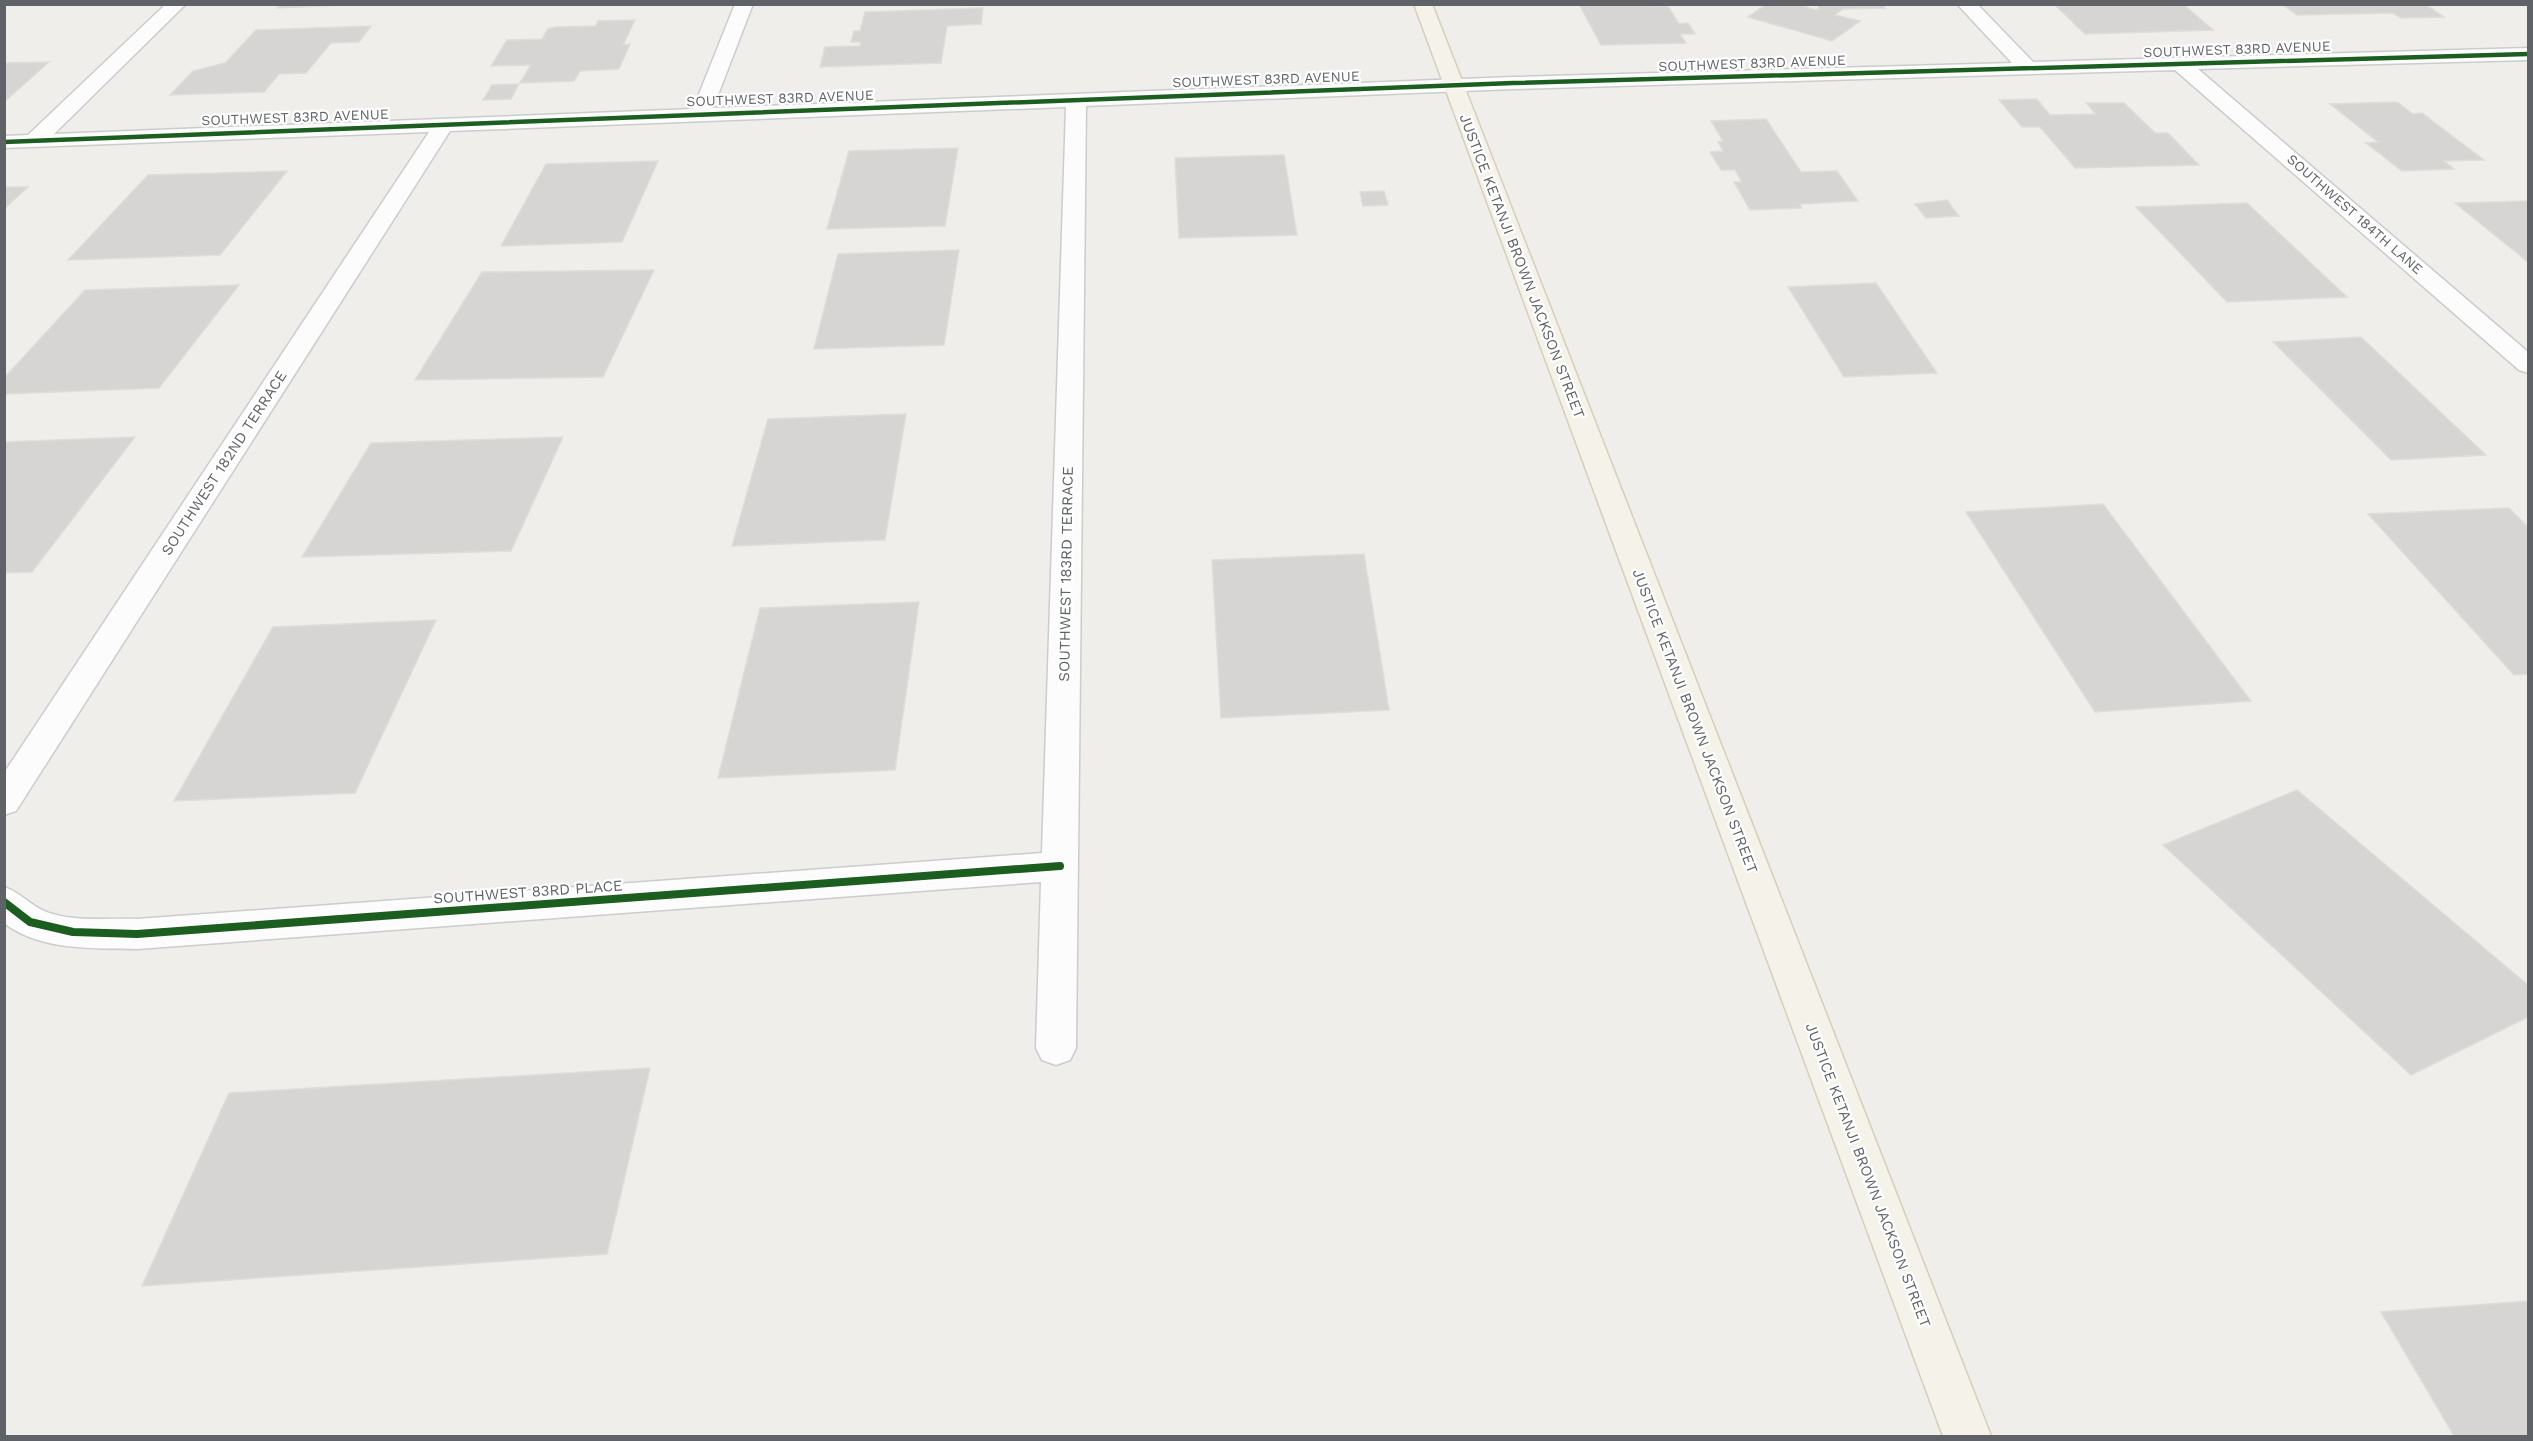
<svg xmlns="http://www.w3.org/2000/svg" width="2533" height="1441" font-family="'Work Sans',sans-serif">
<rect width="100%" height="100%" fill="#efeeea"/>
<!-- building -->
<path fill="#d6d5d3" stroke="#deddd9" stroke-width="1.5" d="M280,4H368L277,8Z
M1579,4L1668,6L1679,24L1688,23L1695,34H1680L1686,43L1601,45Z
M1767,4H1797L1816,10L1819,8L1817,4H1882L1885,8L1843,9L1835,15L1860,21L1832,41L1748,17Z
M2054,4H2183L2213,30L2085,34Z
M2282,4H2425L2444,17L2401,18L2393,13L2297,15Z
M983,8L981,24L947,26L941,63L820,67L825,47L860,46L861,42H851L854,31H860L865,12Z
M635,20L623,45L630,44L619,69L580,71L574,81L520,83L531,65L491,66L507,40L542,39L548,29L556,27L596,26L598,21Z
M371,26L359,42L331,43L306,73L279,74L264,92L170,95L193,71L225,63L256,30Z
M49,62L4,102V63Z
M519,84L511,99L483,100L492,85Z
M2037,99L2050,115L2096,114L2086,103H2124L2155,133H2168L2199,165L2075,168L2040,127H2022L1999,100Z
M2397,102L2413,114L2422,113L2484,160L2444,161L2454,169L2402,171L2366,143L2378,142L2330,104Z
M1766,119L1801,172L1837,171L1858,201L1800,204L1802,208L1750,210L1734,182H1742L1735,170H1721L1710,152L1723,151L1718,142L1723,141L1711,121Z
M958,148L945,226L827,229L849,151Z
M1284,155L1297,235L1179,238L1175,158Z
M658,161L622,242L501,246L546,164Z
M287,171L220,255L68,260L148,175Z
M4,187H28L4,209Z
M1384,191L1388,205L1363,206L1360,192Z
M1947,200L1959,216L1926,218L1915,204Z
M2528,201V262L2455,203Z
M2247,203L2347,297L2227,302L2136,207Z
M959,250L944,345L814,349L838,254Z
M654,270L603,377L415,380L482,272Z
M1876,283L1937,373L1844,377L1788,287Z
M239,285L159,388L4,394V378L85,290Z
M2361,337L2486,455L2391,460L2273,342Z
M906,414L885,540L732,546L768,419Z
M135,437L32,572L4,573V442Z
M563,437L511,551L302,557L371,443Z
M2103,504L2251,701L2095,712L1966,512Z
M2509,508L2528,527V674L2514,675L2368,514Z
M1364,554L1389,710L1221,718L1212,560Z
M919,602L895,770L718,778L760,608Z
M436,620L355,793L174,801L273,627Z
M2297,790L2528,985V1017L2411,1075L2163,845Z
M650,1068L607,1254L142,1286L229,1093Z
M2528,1301V1436H2454L2381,1312Z"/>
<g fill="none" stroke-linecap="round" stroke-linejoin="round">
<defs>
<path id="minor" d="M166,4H186L54,134L693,109L735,4H753L713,108L1513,77L2012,63L1957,4H1977L2033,62L2528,48V60L2198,69L2528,352V373L2519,370L2175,70L1513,89L1086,106L1076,1048L1070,1060L1056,1065L1042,1060L1036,1048L1041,882L137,949C94,948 40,951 4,923V887C19,892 27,902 40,909C67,923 107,918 137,919L1042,853L1066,107L450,131L16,811L4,815V773L429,132L4,148V136L28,135Z"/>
<path id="major" d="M1414,4H1432L1991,1436H1943Z"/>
</defs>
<!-- minor casing -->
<use href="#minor" stroke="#cbcccc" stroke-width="3"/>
<!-- major casing -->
<use href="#major" stroke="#d7ceb8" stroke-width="3"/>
<!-- minor -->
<use href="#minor" fill="#fdfcfc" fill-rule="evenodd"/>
<!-- major -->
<use href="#major" fill="#f4f2e9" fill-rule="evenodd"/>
<defs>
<path id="cycleway-far1" d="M4,142L1513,83L2528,54"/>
<path id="cycleway" d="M4,902L30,922L73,932L137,934L1060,866"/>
</defs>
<!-- cycleway-far1 casing -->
<use href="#cycleway-far1" stroke="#fff" stroke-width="7"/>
<!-- cycleway casing -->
<use href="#cycleway" stroke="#fff" stroke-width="11"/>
<!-- cycleway-far1 -->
<use href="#cycleway-far1" stroke="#1b5e20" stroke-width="4.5"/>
<!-- cycleway -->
<use href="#cycleway" stroke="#1b5e20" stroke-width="8"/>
</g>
<g text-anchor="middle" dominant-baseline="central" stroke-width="4.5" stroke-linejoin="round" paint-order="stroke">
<!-- far-street labels -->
<g font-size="14" fill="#5f6368" stroke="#fff">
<text transform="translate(2237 49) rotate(-2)">SOUTHWEST 83RD AVENUE</text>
<text transform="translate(1752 63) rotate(-2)">SOUTHWEST 83RD AVENUE</text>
<text transform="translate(1266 79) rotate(-2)">SOUTHWEST 83RD AVENUE</text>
<text transform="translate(780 98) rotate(-2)">SOUTHWEST 83RD AVENUE</text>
<text transform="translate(295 117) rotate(-2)">SOUTHWEST 83RD AVENUE</text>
<text transform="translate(2355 214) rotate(41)">SOUTHWEST 184TH LANE</text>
</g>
<!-- street labels -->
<g font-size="15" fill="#5f6368" stroke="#fff">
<text transform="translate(1522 266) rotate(69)">JUSTICE KETANJI BROWN JACKSON STREET</text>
<text transform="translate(224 463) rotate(-57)">SOUTHWEST 182ND TERRACE</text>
<text transform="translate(1066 574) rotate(-89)">SOUTHWEST 183RD TERRACE</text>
<text transform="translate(1695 721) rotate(69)">JUSTICE KETANJI BROWN JACKSON STREET</text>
<text transform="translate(528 892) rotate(-4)">SOUTHWEST 83RD PLACE</text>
<text transform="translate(1868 1175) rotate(69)">JUSTICE KETANJI BROWN JACKSON STREET</text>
</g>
</g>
<!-- border -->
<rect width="2533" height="1441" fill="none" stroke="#5f6368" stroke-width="12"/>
</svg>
